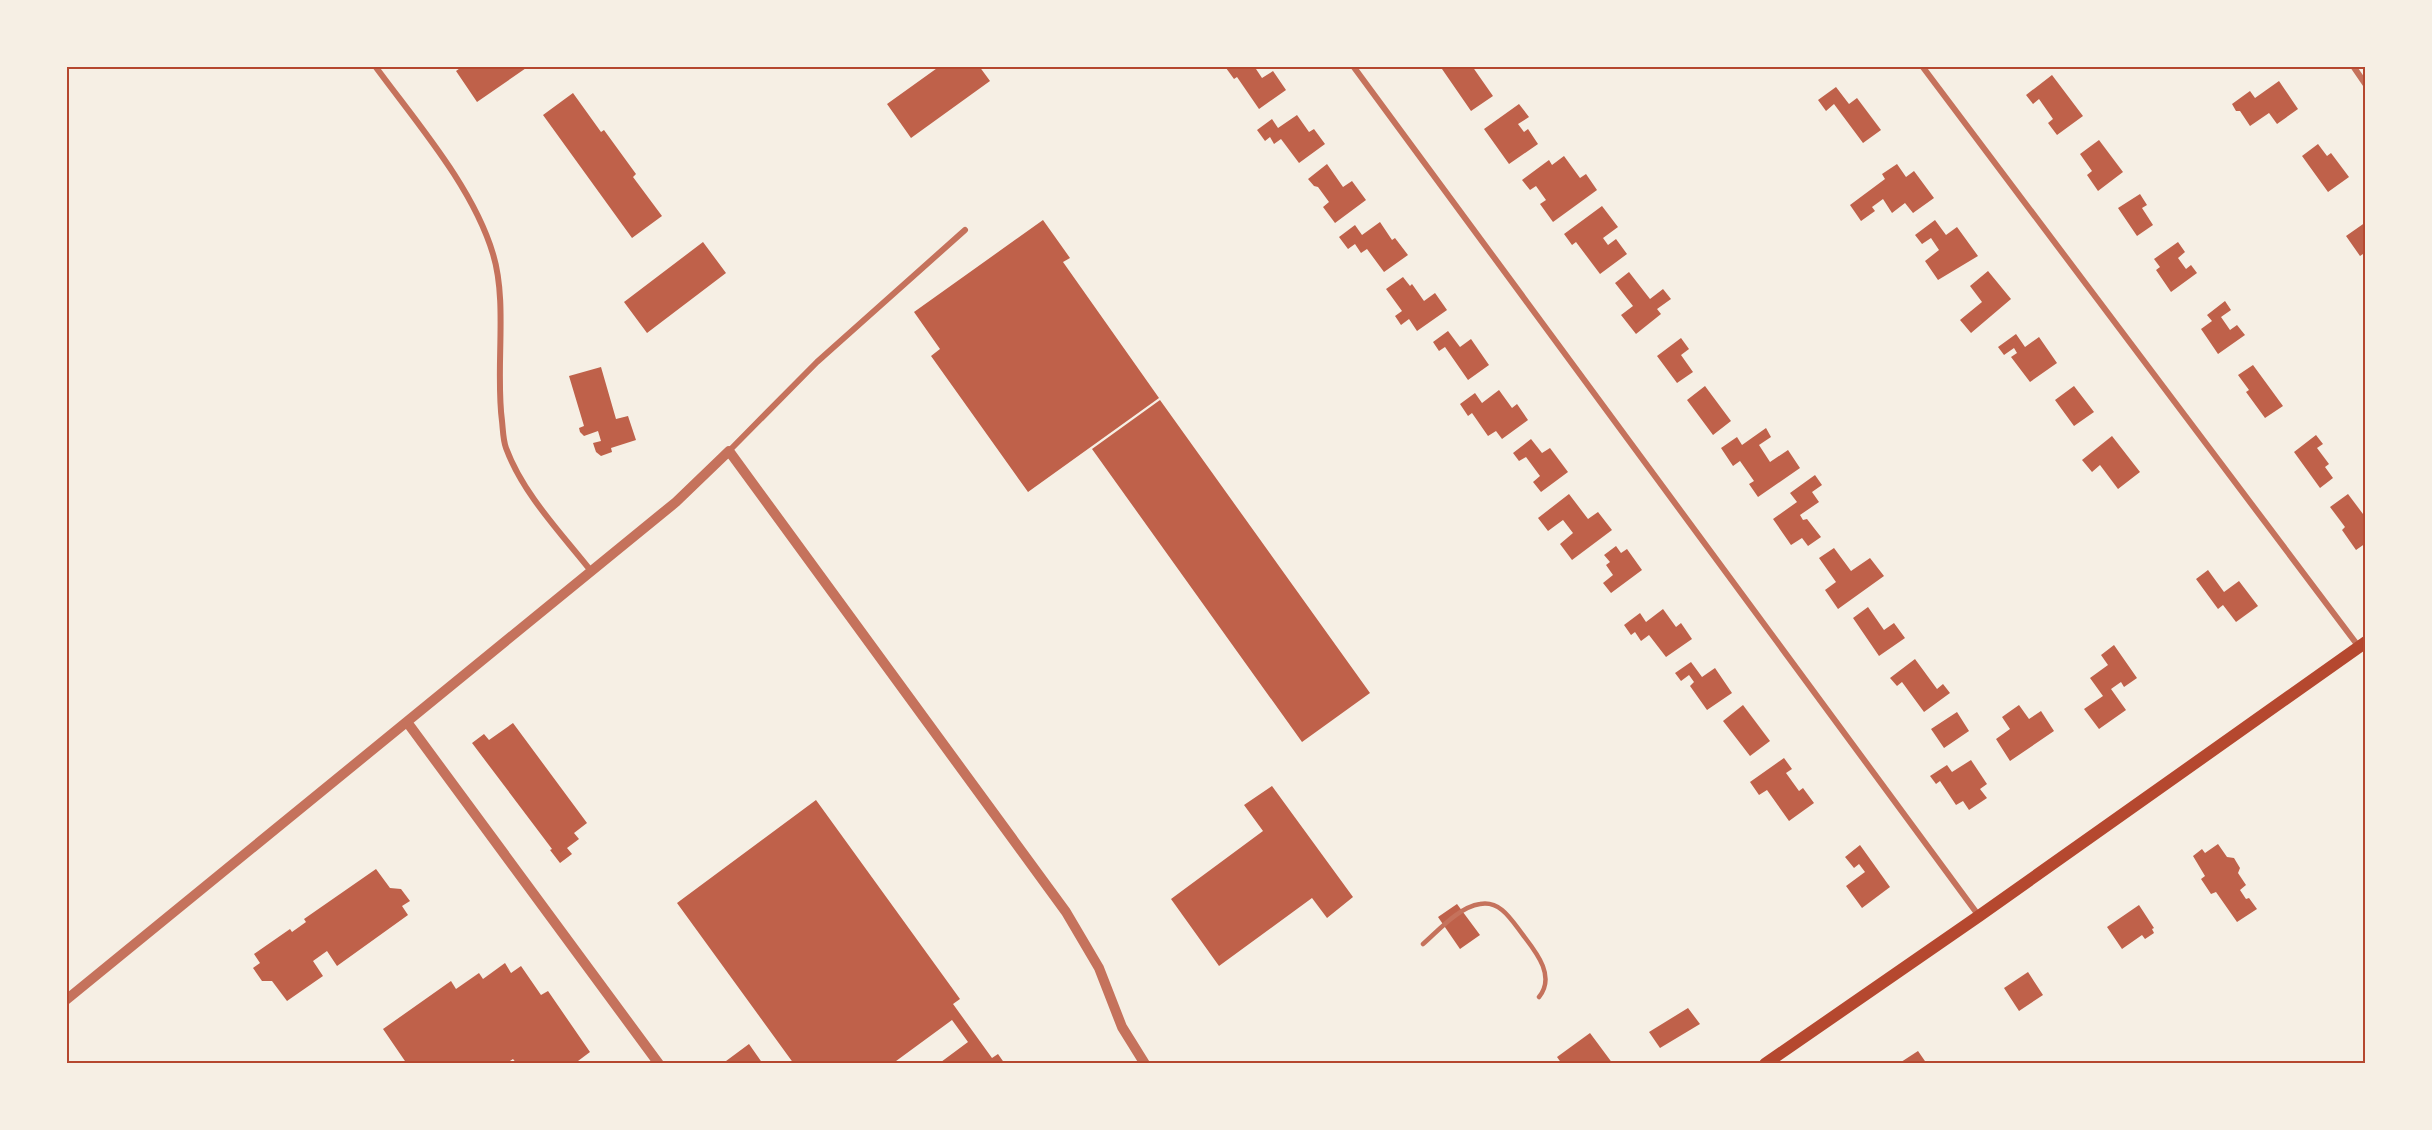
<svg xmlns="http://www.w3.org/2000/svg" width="2432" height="1130" font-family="'Open Sans',sans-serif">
<rect width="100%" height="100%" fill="#f6efe4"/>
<!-- building -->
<path fill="#bf614a" d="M463,66H529L477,102L456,71Z
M940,66H979L990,81L911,138L887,104Z
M1229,66H1254L1262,78L1273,71L1286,90L1259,109L1237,77L1234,79L1226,68Z
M1447,66H1472L1493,96L1471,111L1442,69Z
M2052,75L2083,116L2057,135L2048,123L2053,119L2039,99L2033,104L2026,95Z
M2279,81L2298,109L2277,124L2269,113L2250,126L2240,111H2236L2232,104L2250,91L2255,98Z
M1836,87L1849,104L1857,98L1881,130L1863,143L1834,104L1826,111L1818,100Z
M573,93L601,132L604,130L636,174L633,177L662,216L632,238L543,115Z
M1519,104L1529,117L1518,124L1524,132L1528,129L1538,144L1509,164L1484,129Z
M1297,115L1309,132L1314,129L1325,144L1299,163L1281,139L1274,144L1270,137L1265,141L1257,130L1272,119L1278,128Z
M2099,140L2123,172L2098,191L2087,175L2092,171L2080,154Z
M2318,144L2327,156L2331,153L2349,177L2328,192L2302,156Z
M1564,156L1580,178L1586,174L1597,190L1553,222L1540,204L1546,200L1536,186L1530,190L1522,180L1549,160L1552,165Z
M1327,164L1343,187L1352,181L1366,200L1335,223L1323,207L1329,202L1318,187L1314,186L1308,179Z
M1897,164L1906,177L1914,171L1934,198L1913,213L1905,203L1892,213L1883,199L1872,207L1875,211L1861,221L1850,205L1885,179L1882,174Z
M2140,194L2147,205L2142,208L2153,225L2137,236L2118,208Z
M1602,206L1618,227L1603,238L1608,245L1616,239L1627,254L1600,274L1576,242L1572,245L1564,234Z
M1043,220L1070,258L1063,262L1159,398L1028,492L931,356L940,349L914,312Z
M1935,220L1946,235L1957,227L1978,256L1938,280L1925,261L1939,250L1931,238L1922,244L1915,235Z
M1380,222L1392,240L1395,238L1408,255L1384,272L1367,249L1361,253L1355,244L1348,249L1339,237L1355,225L1362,235Z
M2366,222V252L2360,256L2346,236Z
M703,242L726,273L647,333L624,302Z
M2178,242L2185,252L2178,258L2186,269L2191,265L2197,273L2171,292L2156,270L2160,267L2154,259Z
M1988,271L2011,299L1971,333L1960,320L1982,302L1970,286Z
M1629,272L1650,299L1663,289L1671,299L1657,309L1661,314L1636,334L1621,315L1633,306L1615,283Z
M1403,277L1410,286L1412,284L1424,301L1435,293L1447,310L1417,331L1409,319L1401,325L1395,316L1402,311L1386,289Z
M2225,301L2231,310L2221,317L2230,330L2237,325L2245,335L2218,354L2201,329L2212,321L2207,315Z
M1448,331L1460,347L1471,339L1489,365L1468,380L1445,347L1439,351L1433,342Z
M2016,334L2025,347L2039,337L2057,363L2030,382L2011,357L2017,353L2014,348L2004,355L1998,347Z
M1681,338L1689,349L1681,355L1693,372L1677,383L1657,356Z
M2253,365L2283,406L2265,418L2246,392L2249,390L2238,375Z
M601,367L616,419L628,416L636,440L611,448L612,452L601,456L596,452L593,443L601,441L598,431L584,436L580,432L579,428L584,426L569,376Z
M1705,386L1731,421L1713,435L1687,400Z
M2074,386L2094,412L2074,426L2055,400Z
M1499,390L1512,408L1517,404L1528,420L1502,439L1496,431L1488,436L1472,413L1468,416L1460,404L1475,393L1482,403Z
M1160,400L1370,693L1302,742L1092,449Z
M1766,428L1771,437L1759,445L1770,462L1788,450L1800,468L1758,497L1749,484L1754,481L1740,461L1733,466L1721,448L1737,437L1742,445Z
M2316,435L2323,444L2317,448L2329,464L2325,467L2333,478L2320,488L2294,452Z
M2112,436L2140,472L2118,489L2100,465L2092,472L2082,460Z
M1531,439L1542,453L1550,448L1568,472L1541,492L1533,482L1540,476L1526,457L1519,461L1513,453Z
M1815,475L1822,485L1812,492L1819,502L1800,515L1803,520L1807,519L1821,537L1808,546L1802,538L1791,545L1773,519L1797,502L1790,493Z
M1569,494L1588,519L1598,512L1612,530L1572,560L1560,544L1573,533L1563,520L1548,531L1538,518Z
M2348,494L2363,514L2366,512V543L2356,550L2342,530L2345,527L2330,507Z
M1616,546L1621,553L1627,549L1642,570L1611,593L1603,583L1613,575L1606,565L1610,562L1604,555Z
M1834,548L1851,571L1870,558L1884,576L1838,609L1825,590L1836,582L1819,558Z
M2208,570L2224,592L2239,581L2258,606L2236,622L2223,605L2218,609L2196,579Z
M1868,607L1884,630L1894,623L1905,638L1879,656L1853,618Z
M1663,609L1676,627L1681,623L1692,639L1666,657L1649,635L1641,641L1635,632L1631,635L1624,625L1640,613L1646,622Z
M2114,645L2137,678L2124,687L2121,682L2111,689L2126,710L2099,729L2084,709L2103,696L2090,678L2108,665L2101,655Z
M1915,659L1937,689L1943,684L1950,693L1924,712L1902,682L1897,686L1890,678Z
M1691,662L1702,677L1715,668L1732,693L1707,710L1690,686L1694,682L1689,675L1681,681L1675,673Z
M1743,705L1770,741L1750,756L1723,721Z
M2019,705L2029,719L2041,711L2054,731L2010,761L1996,739L2010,729L2002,717Z
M1957,712L1969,731L1944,748L1931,729Z
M513,723L587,823L574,833L579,839L567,848L572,854L560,863L550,850L552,849L472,743L484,734L489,740Z
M1784,758L1792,769L1786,773L1799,791L1803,788L1814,803L1789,821L1767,790L1759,795L1750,782Z
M1971,760L1987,784L1980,789L1987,798L1969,810L1963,801L1956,805L1940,781L1936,784L1930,776L1947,765L1952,772Z
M1272,786L1353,897L1327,918L1312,898L1219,966L1171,899L1263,831L1244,805Z
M816,800L960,999L953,1004L992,1058L998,1054L1005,1064H942L941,1062L968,1042L952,1020L892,1064H794L677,903Z
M2218,844L2227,857L2234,858L2240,868L2238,873L2246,885L2240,890L2246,899L2249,898L2257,909L2237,922L2216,892L2211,894L2201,879L2205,876L2193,856L2202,849L2205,853Z
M1860,845L1890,887L1862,908L1846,886L1865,872L1859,864L1854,868L1845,857Z
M376,869L390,888L401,889L410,901L402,906L408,915L337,966L327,951L313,961L323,976L287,1001L272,981H262L253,968L260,963L254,954L290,929L292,932L306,922L304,919Z
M1457,904L1480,935L1460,949L1438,917Z
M2139,905L2154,928L2152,929L2154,933L2145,939L2142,935L2122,949L2107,927Z
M505,963L511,973L521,966L541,995L548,991L590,1052L574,1064H517L513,1059L505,1064H407L383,1029L451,981L456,989L479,973L483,979Z
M2028,972L2043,995L2019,1011L2004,988Z
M1688,1008L1700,1024L1660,1048L1649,1032Z
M1590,1033L1613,1064H1562L1557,1057Z
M749,1044L763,1064H722Z
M1918,1051L1927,1064H1898Z"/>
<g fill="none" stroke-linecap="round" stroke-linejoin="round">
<!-- service -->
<path stroke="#c5725c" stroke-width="4.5" d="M1423,944C1439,930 1459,907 1480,904C1501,900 1512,921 1523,935C1536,952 1556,976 1539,997"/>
<!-- minor -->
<path stroke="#c5725c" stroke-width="6" d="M375,66C416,122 473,187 493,254C508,303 495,369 502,421C503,430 503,440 506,448C523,494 561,533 591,571
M1353,66L1979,916
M1922,66L2359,647
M2353,66L2366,85
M729,451L817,362L965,230"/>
<!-- tertiary -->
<path stroke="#c5725c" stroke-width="10" d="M407,722L659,1064
M66,1000L676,502L729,451L1066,912L1099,968L1122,1027L1145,1064"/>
<!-- secondary -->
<path stroke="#b5482f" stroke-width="12" d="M1765,1064L1979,916L2366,642"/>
</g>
<!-- border -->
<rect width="2432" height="1130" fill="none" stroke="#f6efe4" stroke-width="135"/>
<rect x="68" y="68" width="2296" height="994" fill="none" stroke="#b5482f" stroke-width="2"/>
</svg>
